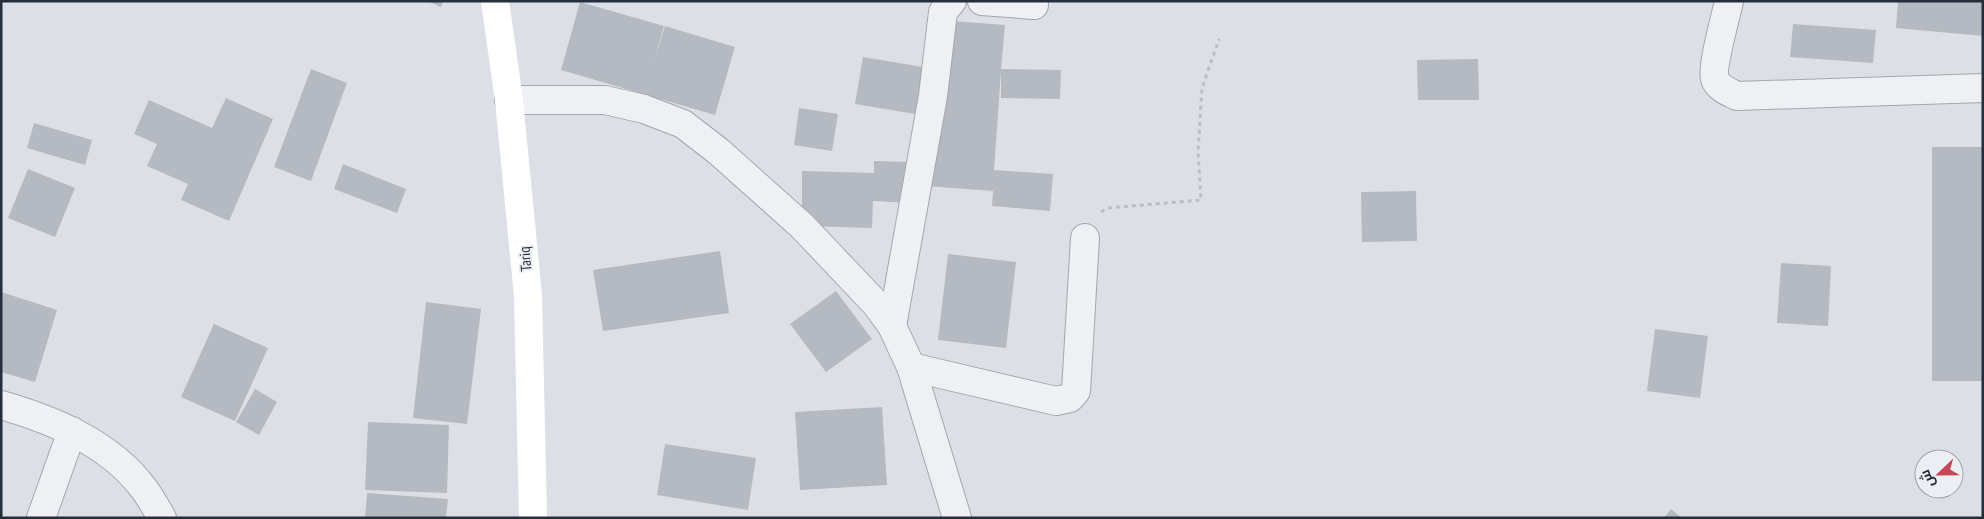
<svg xmlns="http://www.w3.org/2000/svg" width="1984" height="519" font-family="'PT Sans Narrow',Cairo,sans-serif">
<rect width="100%" height="100%" fill="#dce0e6"/>
<!-- building -->
<path fill="#b4b9c2" d="M427,1H443L441,7Z
M1898,1H1983V36L1896,28Z
M580,2L664,26L654,63L665,26L735,47L715,115L561,70Z
M938,20L1005,25L1001,69L1061,70L1060,99L1001,98V71L994,170L1053,174L1050,211L992,206L993,191L926,186Z
M1793,24L1876,30L1873,63L1790,57Z
M863,57L923,67L915,114L855,104Z
M1478,59L1479,100H1418L1417,60Z
M311,69L347,83L311,181L274,167Z
M226,98L273,119L229,221L181,200L188,184L147,166L157,144L134,134L149,100L212,128Z
M799,108L838,114L832,151L794,145Z
M34,123L92,140L85,165L27,148Z
M1932,147H1983V381H1932Z
M874,161L911,162L909,203L873,201L872,228L802,226V171L874,173Z
M343,164L406,189L397,213L334,189Z
M28,169L75,188L55,237L8,218Z
M1416,191L1417,241L1362,242L1361,192Z
M720,251L729,313L603,331L593,270Z
M948,254L1016,262L1006,348L938,340Z
M1781,263L1831,266L1828,326L1777,323Z
M836,291L872,339L826,372L790,324Z
M1,292L57,310L35,382L1,372Z
M426,302L481,309L467,424L413,418Z
M214,324L268,348L235,421L181,397Z
M1655,329L1708,336L1700,398L1647,391Z
M255,389L277,402L259,435L236,422Z
M882,407L887,485L800,490L795,412Z
M368,422L449,425L447,493L365,490Z
M665,444L756,458L748,510L657,495Z
M367,493L448,499L446,518H365Z
M1671,509L1682,518H1664Z"/>
<g fill="none" stroke-linecap="round" stroke-linejoin="round">
<defs>
<path id="street" d="M982,1L1034,5
M1729,1C1726,16 1711,68 1715,79C1718,88 1729,92 1737,96L1983,88
M509,100H605L644,109L683,124L718,151L802,226L876,304L892,326L911,367L957,518
M892,326L933,96L943,12L952,1
M911,367L1056,401L1070,398L1076,391L1085,238
M1,405C53,420 110,443 144,489C151,498 156,508 162,518
M41,518L72,431"/>
</defs>
<!-- street casing -->
<use href="#street" stroke="#a2a7af" stroke-width="30"/>
<!-- path -->
<path stroke="#bbbec4" stroke-width="3" stroke-dasharray="4 4" stroke-linecap="butt" d="M1101,212L1108,208L1201,200L1198,152L1202,88L1219,39"/>
<!-- street -->
<use href="#street" stroke="#eff0f4" stroke-width="28"/>
<!-- secondary -->
<path stroke="#fff" stroke-width="28" d="M495,1L509,100L528,296L533,518"/>
</g>
<g text-anchor="middle" dominant-baseline="central" stroke-width="4" stroke-linejoin="round" paint-order="stroke">
<!-- street labels -->
<g font-size="15" fill="#272e3b" stroke="#ebeef3">
<text transform="translate(525 259) rotate(-95)">Tariq</text>
</g>
</g>
<!-- border -->
<rect width="1984" height="519" fill="none" stroke="#272e3b" stroke-width="5"/>
<!-- north arrow -->
<g transform="translate(1939 474) rotate(248)"><circle r="24" fill="#ebeef3" stroke="#9da1a9"/>
<path d="M0-4L9 19L0 12L-9 19Z" fill="#c64556"/>
<text y="-8" font-size="14" font-weight="bold" text-anchor="middle" fill="#272e3b">ش</text>
</g>
</svg>
